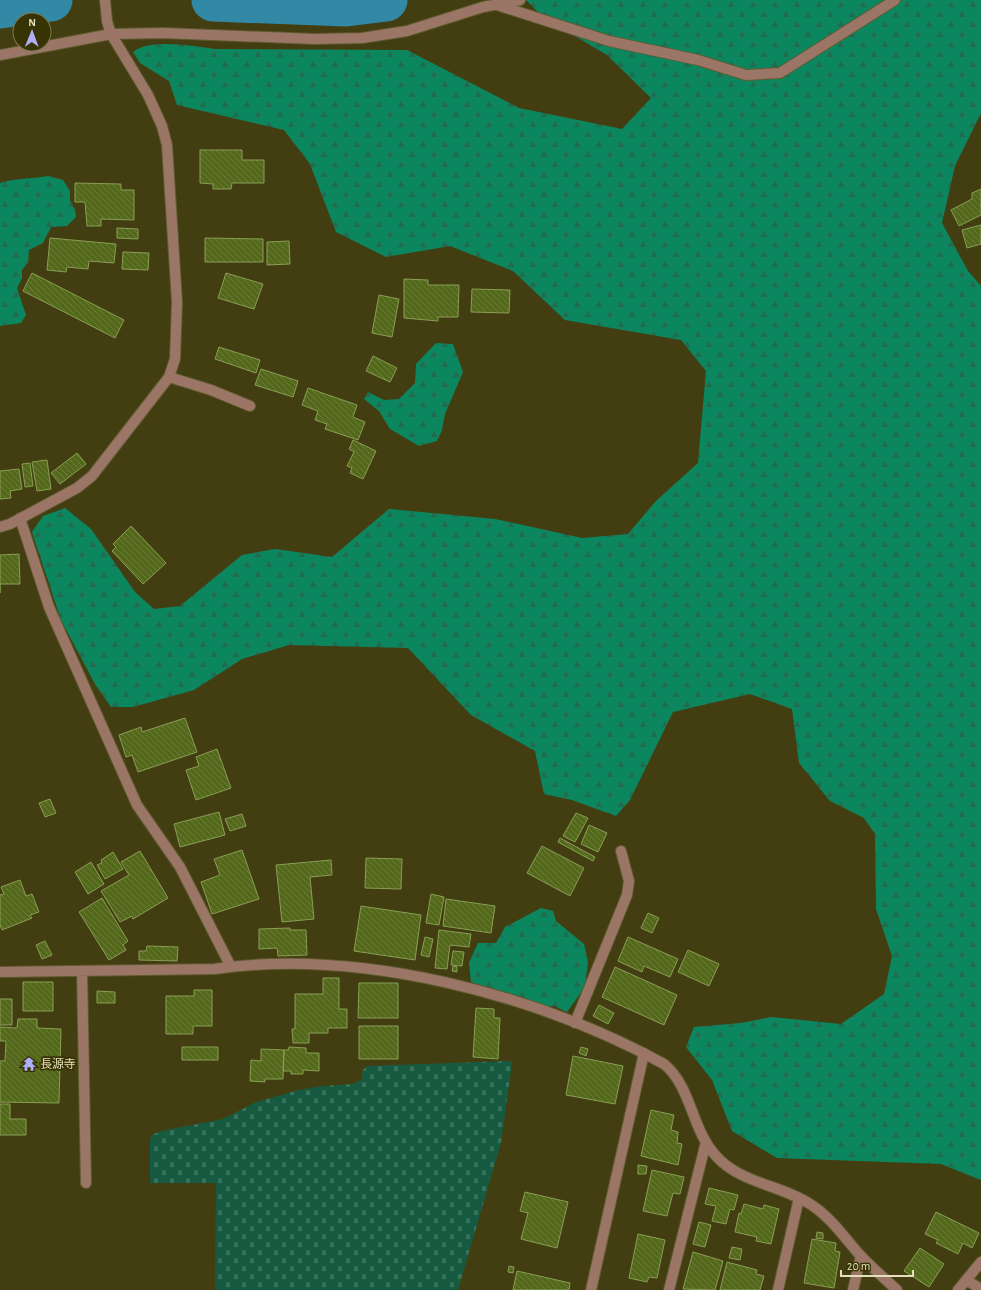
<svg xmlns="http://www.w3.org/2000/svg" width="981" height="1290" font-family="'Alegreya Sans','Noto Sans JP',sans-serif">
<defs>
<pattern id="forest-firs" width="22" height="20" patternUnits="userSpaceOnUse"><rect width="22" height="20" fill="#0c865e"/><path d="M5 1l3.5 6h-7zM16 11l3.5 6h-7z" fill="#226b4f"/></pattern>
<pattern id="cemetery-stones" width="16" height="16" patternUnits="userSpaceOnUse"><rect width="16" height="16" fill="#165b41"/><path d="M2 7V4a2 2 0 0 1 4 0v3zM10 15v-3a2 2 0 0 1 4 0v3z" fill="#38725a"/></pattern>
<pattern id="building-back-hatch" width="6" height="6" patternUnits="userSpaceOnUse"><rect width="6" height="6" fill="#54681b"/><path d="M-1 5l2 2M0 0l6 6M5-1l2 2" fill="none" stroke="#6c7d3a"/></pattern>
</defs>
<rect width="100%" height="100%" fill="#433e12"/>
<!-- forest -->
<path fill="url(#forest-firs)" d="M526,0H981V113L955,166L942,223L968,271L981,286V1180L941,1164L777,1158L732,1131L712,1080L686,1047L694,1027L741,1023L771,1017L841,1024L884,994L892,956L876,909L875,834L864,818L830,801L799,763L792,709L750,694L673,712L630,800L616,816L572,800L544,794L535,751L471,715L408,648L289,645L242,659L194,690L133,707H111L95,684L61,620L32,532L43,516L65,508L91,529L135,592L154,609L180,606L242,555L275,549L332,557L389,509L495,519L582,538L628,534L656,501L698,463L706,371L681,340L565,320L513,271L450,246L386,257L336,232L310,164L284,130L177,105L169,81L140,63L133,52C149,38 194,46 215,49L407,50L519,108L622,129L651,98L607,55L543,17Z
M48,176L63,180L70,191V200L75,210L76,217L67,226L51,227L43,243L29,250L28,263L22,270V278L17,288L26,315L21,323L0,326V183C15,178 32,179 48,176Z
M436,343L453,344L463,372L445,414L442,430L437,441L419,446L390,429L379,411L364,399L368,392L384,400L399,399L415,383L416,364Z
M541,908L553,911L556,921L584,944L588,962L585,987L567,1012L554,1006L546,1007L471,982L469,963L478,943H496L505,927Z"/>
<!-- cemetery -->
<path fill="url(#cemetery-stones)" d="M509,1061L512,1063L501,1143L458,1290H215L216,1183H150V1139L153,1134L166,1130L223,1119L256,1102L299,1090L322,1086L353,1084L361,1080L363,1070L367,1066Z"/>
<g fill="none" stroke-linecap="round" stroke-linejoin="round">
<!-- river -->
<path stroke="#3189a6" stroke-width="43" d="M213,0L346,5L386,0
M0,7L51,0"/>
</g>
<!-- building -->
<path fill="url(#building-back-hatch)" stroke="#889f54" d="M200,150H242V160H264V183H232L231,189H213V184L200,183Z
M75,183L121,184V190H134V220L101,219V226H87L85,202H75Z
M981,189V215L959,226L951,210L972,199V193Z
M981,225V244L967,248L962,230Z
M117,228L138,229V239L117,238Z
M50,238L116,244L114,263L89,261L88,269L67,267L66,272L47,270Z
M205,238L263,239V262H205Z
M289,241L290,264L267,265V242Z
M123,252L149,253L148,270L122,269Z
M32,273L124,320L115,338L23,291Z
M226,273L263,284L254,309L218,298Z
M404,279L428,280V285H459L458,317H438V321L404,318Z
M472,289L510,290L509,313L471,312Z
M379,295L399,299L392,337L372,333Z
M219,347L260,360L256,373L215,359Z
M373,356L397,368L390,382L366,371Z
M261,369L298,381L293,397L255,385Z
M308,388L357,405L353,417L365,422L358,440L325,429L327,424L315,420L318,411L302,405Z
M353,440L376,451L363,479L350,473L352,468L347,466L354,452L349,449Z
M77,453L86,464L60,484L51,473Z
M47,460L51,489L37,491L32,462Z
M30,463L33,486L25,487L22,464Z
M19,469L22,489L10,491L11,498L0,499V471Z
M131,526L166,563L143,584L112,551L116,547L113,544Z
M19,554L20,584H0V593V555Z
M185,718L197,752L138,772L132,755L126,757L119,735L141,727L142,732Z
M217,749L231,788L196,800L186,770L199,766L196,757Z
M50,799L56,813L45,817L39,803Z
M219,812L225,835L180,847L174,824Z
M576,813L588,818L575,842L563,836Z
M242,814L246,826L230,831L225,819Z
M589,825L607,833L598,852L581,844Z
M560,838L595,857L593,861L558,842Z
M542,846L584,868L570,896L527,873Z
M242,850L259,899L212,914L201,882L220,875L214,859Z
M140,851L168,898L133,919L132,916L120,922L101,891L129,875L121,862Z
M113,852L123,869L105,879L97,865L102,863L101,860Z
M366,858L402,859L401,889L365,888Z
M331,860L332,875L310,877L314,919L282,922L276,865Z
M91,862L104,884L88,894L75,872Z
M20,880L26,896L32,894L39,912L30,915L32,918L2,930L0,925V895L4,894L1,887Z
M431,894L444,897L439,925L426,923Z
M102,898L128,941L123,945L126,950L109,960L79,912Z
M446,899L495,906L491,933L443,926Z
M361,906L421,915L415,960L354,951Z
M648,913L659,918L652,933L641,928Z
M290,928V930H306L307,955L278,956L277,948L259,949V929Z
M439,930L471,934L469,947L450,945L447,969L435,968Z
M425,937L433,939L429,957L421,955Z
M628,937L678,959L670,977L644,966L642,972L618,961Z
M45,941L52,955L42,959L36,945Z
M147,946L178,947L177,961L139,960V951H146Z
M688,950L719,964L709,986L678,972Z
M453,951L464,952L462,966L451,965Z
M453,966L457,967V972L452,971Z
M615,967L677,995L664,1025L602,997Z
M323,978H339V1009H347V1028H328V1033H309V1043H293L292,1029H295V994H323Z
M23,982H53V1011H23Z
M359,983H398V1018H358Z
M194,990H212V1026H193V1034H166V996H194Z
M97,991L115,992V1003H97Z
M0,999H12V1025H0Z
M599,1005L614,1013L608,1024L593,1016Z
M476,1008L494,1009V1018H500L498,1059L473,1057Z
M18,1019H37V1028L61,1029L59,1103L0,1102V1061H5L6,1041H0V1027L17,1028Z
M359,1026H398V1059H359Z
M182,1047H218V1060H182Z
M289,1047L306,1048V1053H319V1071L303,1070V1074H291V1071H283L284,1050H288Z
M581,1047L588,1049L586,1056L579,1053Z
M261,1049L284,1050L283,1079H265V1082L250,1081L251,1060L261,1061Z
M573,1056L623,1066L615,1104L566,1095Z
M0,1104H10V1119H26V1135H0Z
M651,1110L674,1115L671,1130L678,1132L677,1143L682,1144L678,1165L641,1156Z
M638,1165L647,1166L646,1174H638Z
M652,1170L684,1177L680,1194L673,1193L667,1216L643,1211Z
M709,1188L738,1195L734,1210L730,1209L726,1224L712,1221L716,1206L705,1204Z
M525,1192L568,1202L557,1248L521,1239L528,1213L520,1211Z
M744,1204L763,1209L764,1205L779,1209L771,1244L756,1241L757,1237L735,1232L739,1213L741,1214Z
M936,1212L979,1233L972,1248L963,1243L958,1254L936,1243L938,1240L925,1234Z
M699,1222L711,1225L705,1247L693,1244Z
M817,1232L823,1233V1239L816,1238Z
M638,1234L665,1240L657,1278L649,1277L647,1282L629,1278Z
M812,1239L836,1243L835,1251L840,1252L834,1288L804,1283Z
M732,1247L742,1249L740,1260L729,1258Z
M920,1248L944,1264L929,1287L904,1271Z
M693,1252L723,1261L715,1290L683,1289Z
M727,1262L757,1270L756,1274L764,1276L760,1290H720Z
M509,1266L514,1267L513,1273L508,1272Z
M517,1271L570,1283L569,1290H513Z"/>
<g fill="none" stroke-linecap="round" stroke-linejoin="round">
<defs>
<path id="minor" d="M497,5L609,41L698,60L746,75L780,73L895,0
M0,55L111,34L163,33L315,39L362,38L407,31L483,7L520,0
M169,377L211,390L250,406
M20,518L49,607L137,805L180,867L231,967
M0,527L10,524L77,488L92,476L169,377L175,359L177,302L167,145L162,126L148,95L111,34L107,21L105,0
M82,971L86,1183
M0,972L214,969C360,948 536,994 664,1064C692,1087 691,1129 716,1156C741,1184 783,1185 813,1206C831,1218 845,1238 859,1254C871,1267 884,1278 897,1290
M575,1023L627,895L629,881L621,851
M966,1280L981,1289
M591,1290L644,1053
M669,1290L706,1142
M778,1290L799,1198
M853,1290L861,1256
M958,1290L981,1262"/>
</defs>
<!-- minor casing -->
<use href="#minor" stroke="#605b30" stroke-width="12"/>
<!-- minor -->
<use href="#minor" stroke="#9b7667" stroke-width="10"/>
</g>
<!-- icons -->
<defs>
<symbol id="temple-bare" viewBox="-9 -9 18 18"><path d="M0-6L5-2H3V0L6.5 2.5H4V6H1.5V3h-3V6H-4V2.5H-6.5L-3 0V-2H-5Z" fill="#aeaefb" stroke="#383305" stroke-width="2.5" paint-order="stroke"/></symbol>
</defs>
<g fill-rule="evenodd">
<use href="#temple-bare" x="19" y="1054" width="20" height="20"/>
</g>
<g text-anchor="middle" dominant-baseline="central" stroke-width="3.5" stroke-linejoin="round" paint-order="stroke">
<!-- poi labels -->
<g font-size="12" fill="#e4e0b9" stroke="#383305" text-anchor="start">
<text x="40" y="1064">長源寺</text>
</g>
</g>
<!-- north arrow -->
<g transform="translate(32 32) rotate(1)"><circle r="19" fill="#383305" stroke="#7d784d"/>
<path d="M0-3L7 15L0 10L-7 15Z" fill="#aeaefb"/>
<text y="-6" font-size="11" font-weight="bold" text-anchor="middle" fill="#e4e0b9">N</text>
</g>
<!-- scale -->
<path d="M841 1270v6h72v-6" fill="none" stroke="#e4e0b9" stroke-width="2"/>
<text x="847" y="1270" font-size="12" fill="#e4e0b9" stroke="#383305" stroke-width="3" paint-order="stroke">20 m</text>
</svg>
